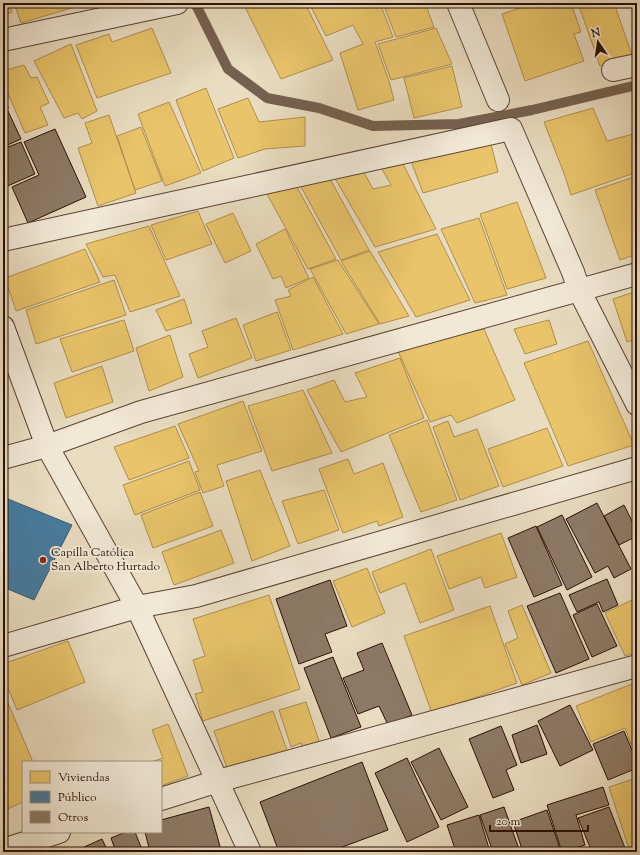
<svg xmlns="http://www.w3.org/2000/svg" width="640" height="855" font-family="'Sorts Mill Goudy',serif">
<rect width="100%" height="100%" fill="#e9dcc0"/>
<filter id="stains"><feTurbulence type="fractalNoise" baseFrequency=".005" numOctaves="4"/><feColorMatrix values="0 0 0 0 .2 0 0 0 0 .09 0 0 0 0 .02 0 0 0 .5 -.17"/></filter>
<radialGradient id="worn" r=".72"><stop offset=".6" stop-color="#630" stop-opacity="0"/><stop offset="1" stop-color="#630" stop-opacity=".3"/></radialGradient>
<!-- homes -->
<path fill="#e9c46a" stroke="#af8e4c" d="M3,3H8L12,12L3,15Z
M14,3H81L82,5L21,23Z
M250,3H305L333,60L281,79L244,5Z
M309,3H380L393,37L375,42L389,81L394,100L358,110L340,53L363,44L353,25L326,36Z
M383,3H425L434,27L396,37Z
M535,3H571L581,32L574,34L584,61L525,81L502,14Z
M578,3H614L632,55L600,66Z
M152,28L171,73L97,98L76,45L109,34L112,42Z
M436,28L452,64L391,80L378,44Z
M71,44L97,111L82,119L78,113L64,118L34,61Z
M24,65L31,78L37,77L49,103L40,107L48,125L25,133L3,82V71Z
M452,66L462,107L414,118L404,78Z
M206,88L234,158L203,171L176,100Z
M3,96L9,108L3,111Z
M248,98L259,122L305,117V146L265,149L238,158L218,109Z
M169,102L201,173L165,186L138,114Z
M593,108L607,141L637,133V172L571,195L565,176L544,122Z
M109,115L136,193L98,206L78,148L92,143L85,123Z
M141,127L162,181L135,190L117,136Z
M490,140L498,172L423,193L411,161Z
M403,164L436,229L375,247L333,175L361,167L373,189L391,185L382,169Z
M637,176V254L620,260L595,190Z
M329,177L369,250L341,260L300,185Z
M296,185L336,259L308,269L267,194Z
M517,202L546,278L507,289L480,214Z
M198,211L212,244L166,260L151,225Z
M233,213L251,251L225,263L206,224Z
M479,218L507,295L475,303L441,229Z
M149,226L180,296L130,312L115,275L103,277L86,244Z
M285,229L309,278L286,288L281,276L273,279L256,244Z
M437,234L470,300L416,317L378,252Z
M85,249L100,282L16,311L5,278Z
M370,251L409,316L380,324L341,261Z
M338,260L379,324L346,334L310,269Z
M313,277L343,334L293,350L275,300L291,296L288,290Z
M114,280L126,315L36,344L26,310Z
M637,291V339L627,342L613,299Z
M184,299L192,323L166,331L156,310Z
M277,312L291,350L256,361L243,325Z
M236,318L252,358L198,378L189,354L208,347L202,331Z
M124,320L134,351L72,372L60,339Z
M549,320L557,344L525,354L514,329Z
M484,329L515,400L457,423L451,415L430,422L397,349Z
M170,335L183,377L149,391L136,348Z
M588,341L634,445L568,466L524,363Z
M400,358L424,418L341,452L307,390L334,380L345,402L367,397L355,373Z
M102,366L113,402L66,418L54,383Z
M303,390L332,453L272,471L248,406Z
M243,401L262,451L217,465L224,486L203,493L195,472L199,471L178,424Z
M427,420L457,500L421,512L389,435Z
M448,421L454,437L477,429L499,486L460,500L433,427Z
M175,426L189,458L129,480L114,447Z
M547,428L563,466L503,487L488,449Z
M348,459L354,474L383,463L403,517L379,526L377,521L343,533L319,469Z
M189,461L200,490L135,515L123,485Z
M260,470L290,546L252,561L226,481Z
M324,490L339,530L298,544L282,501Z
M200,492L213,526L153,548L141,515Z
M221,530L234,563L174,585L162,552Z
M501,533L517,577L485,588L481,577L449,589L437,556Z
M431,549L454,610L420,623L405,583L380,593L372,572Z
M367,568L385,613L352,627L333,581Z
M269,595L300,689L203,721L195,694L203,692L193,660L205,656L193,619Z
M634,599L637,605V651L625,656L605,613Z
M522,605L551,673L522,685L505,644L518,638L508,611Z
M490,606L517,683L432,713L404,636Z
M68,641L85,682L17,710L3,676V664Z
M637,682V742L631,744L625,728L591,742L576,706Z
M3,691L33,762H23V802L3,811Z
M306,702L320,744L303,750L301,743L291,747L279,710Z
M273,711L287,750L228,771L214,731Z
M168,724L188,776L161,786V762H151L163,758L152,730Z
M634,779L637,787V852H630L609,787Z"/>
<!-- public -->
<path fill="#457b9d" stroke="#3d5b6f" d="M3,497L72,525L34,600L3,587Z"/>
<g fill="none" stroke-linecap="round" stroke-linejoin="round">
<!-- stream -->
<path stroke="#75604f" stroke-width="10" d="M195,3L228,69L267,98L319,108L373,126L459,124L532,110L637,85"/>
</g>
<!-- building -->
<path fill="#8d7a66" stroke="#290f05" d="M8,111L21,139L3,147V113Z
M55,129L86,197L28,223L12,187L39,175L24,142Z
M21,142L35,174L3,188V149Z
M597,503L631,569L614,578L608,566L595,573L566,519Z
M624,505L637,531V536L619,545L604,516Z
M562,515L592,577L567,590L537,527Z
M536,526L562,585L534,597L508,538Z
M607,579L618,605L603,612L599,602L577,612L569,595Z
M330,580L347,626L325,634L332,652L299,664L276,599Z
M560,593L589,659L556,673L527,606Z
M597,604L617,646L592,657L573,615Z
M382,643L412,715L388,725L379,706L358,714L343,678L364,670L357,653Z
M333,657L361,727L331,738L304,668Z
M570,705L593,750L560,766L538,721Z
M537,725L547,754L521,763L512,735Z
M501,726L517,765L506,770L514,790L493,798L469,739Z
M624,731L637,762V768L608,780L593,744Z
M439,748L468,807L441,820L411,762Z
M407,758L439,827L407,842L375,773Z
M362,762L388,830L329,852H279L260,802Z
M603,787L609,805L576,815L585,845L562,852L547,805Z
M209,807L221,850L212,852H150L145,832H161V820Z
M504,807L520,852H493L480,815Z
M609,807L625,848L615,852H592L578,818Z
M547,810L561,852H523L513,822Z
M479,815L490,852H456L447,825Z
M126,832H135L143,852H116L111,838Z
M102,839L108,852H73Z"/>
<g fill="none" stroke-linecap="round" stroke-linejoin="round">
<defs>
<path id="minor" d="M458,3L498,100
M3,40L177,3
M613,70L637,65
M3,240L511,129L573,272L579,290L637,404
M3,327L47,446L137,607L250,852
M3,458L47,446L141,412L637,274
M3,646L137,607L196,596L637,468
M161,799L218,781L637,666
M3,850L59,832"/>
</defs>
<!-- minor casing -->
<use href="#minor" stroke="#594234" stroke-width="24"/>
<!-- minor -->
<use href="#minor" stroke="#f1e8d6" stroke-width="22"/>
</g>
<!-- markers -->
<circle fill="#8f2418" stroke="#f1e8d6" stroke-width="1.5" cx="43" cy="560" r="4"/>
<g text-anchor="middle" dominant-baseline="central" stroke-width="4" stroke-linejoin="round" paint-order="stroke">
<!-- poi labels -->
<g font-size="12" fill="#290f05" stroke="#f1e8d6" text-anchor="start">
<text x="51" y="553">Capilla Católica<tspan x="51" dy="14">San Alberto Hurtado</tspan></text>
</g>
</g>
<!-- margin -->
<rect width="640" height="855" fill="none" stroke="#e9dcc0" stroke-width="16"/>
<rect x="4" y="4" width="632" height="847" fill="none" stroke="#290f05" stroke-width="2"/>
<rect x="8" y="8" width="624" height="839" fill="none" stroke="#290f05"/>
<!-- legend -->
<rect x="22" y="761" width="140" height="72" fill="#f1e8d6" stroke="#a19182"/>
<rect x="30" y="771" width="20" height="12" fill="#e9c46a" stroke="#a19182"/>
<text x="58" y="781" font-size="12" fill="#290f05">Viviendas</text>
<rect x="30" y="791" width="20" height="12" fill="#457b9d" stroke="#a19182"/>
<text x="58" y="801" font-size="12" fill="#290f05">Público</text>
<rect x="30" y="811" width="20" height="12" fill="#8d7a66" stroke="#a19182"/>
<text x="58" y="821" font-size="12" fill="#290f05">Otros</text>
<!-- north arrow -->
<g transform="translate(598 42) rotate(347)" stroke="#f1e8d6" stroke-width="3" paint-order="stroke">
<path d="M0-3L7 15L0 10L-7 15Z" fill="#290f05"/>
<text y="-6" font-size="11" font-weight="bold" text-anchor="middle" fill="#290f05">N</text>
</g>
<!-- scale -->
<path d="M490 825v6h98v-6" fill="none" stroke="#290f05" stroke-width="2"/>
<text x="496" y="825" font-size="12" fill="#290f05" stroke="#f1e8d6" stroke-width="3" paint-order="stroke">20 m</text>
<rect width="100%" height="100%" filter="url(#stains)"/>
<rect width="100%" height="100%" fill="url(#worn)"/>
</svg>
